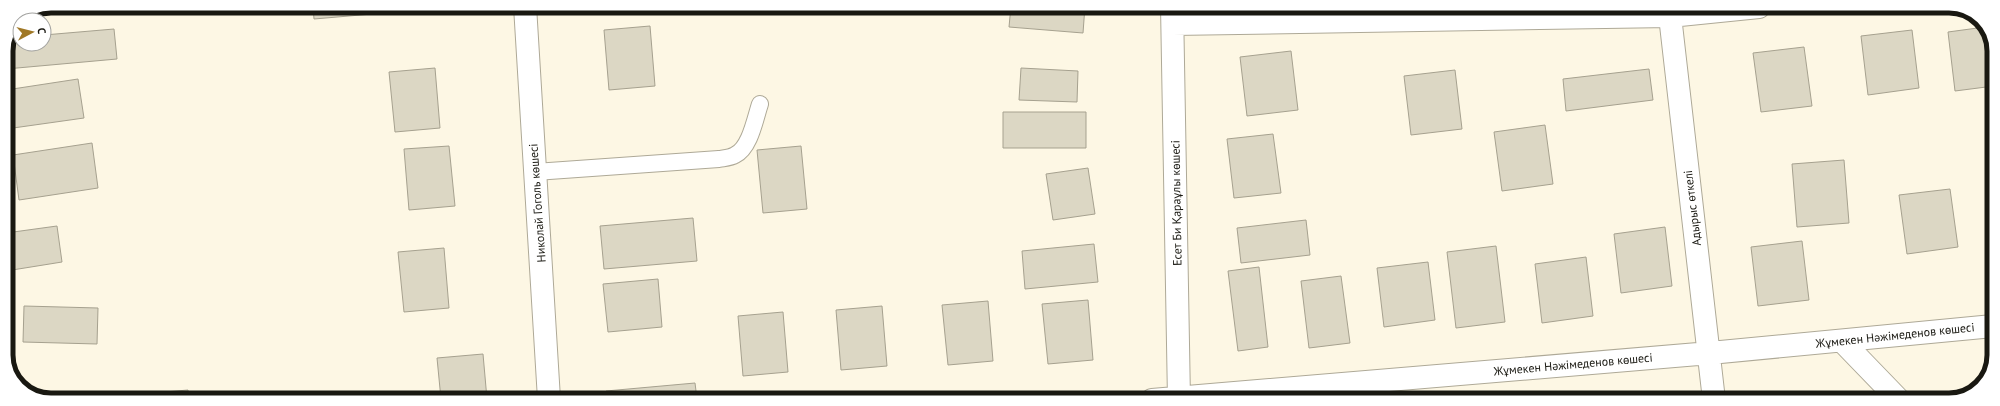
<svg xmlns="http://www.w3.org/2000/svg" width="2000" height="406" font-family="'PT Sans',sans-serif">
<rect width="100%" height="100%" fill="#fdf7e4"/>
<!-- building -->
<path fill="#dcd7c4" stroke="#a6a18f" d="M313,6H429L430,9L314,19Z
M607,6H653L607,10Z
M1011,6H1085L1083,33L1009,27Z
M39,11L40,20H20V27H16L19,19Z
M650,26L655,86L609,90L604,30Z
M1985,27L1994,45V86L1955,91L1948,32Z
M114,29L117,59L6,69V51L11,38L20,37V44H44V35Z
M1912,30L1919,88L1868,95L1861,36Z
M1804,47L1812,106L1761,112L1753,53Z
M1291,51L1298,110L1247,116L1240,57Z
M435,68L440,128L395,132L389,72Z
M1021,68L1078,71L1077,102L1019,100Z
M1649,69L1653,100L1566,111L1563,79Z
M1455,70L1462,129L1411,135L1404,76Z
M78,79L84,118L6,129V90Z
M1003,112H1086V148H1003Z
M1545,125L1553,184L1502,191L1494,132Z
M1273,134L1281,193L1234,198L1227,139Z
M92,143L98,188L19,200L13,155Z
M449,146L455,206L409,210L404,149Z
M801,146L807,209L763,213L757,150Z
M1844,160L1849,223L1797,227L1792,164Z
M1088,168L1095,214L1053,220L1046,174Z
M1950,189L1958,247L1907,254L1899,195Z
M693,218L697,261L604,269L600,226Z
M1306,220L1310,255L1241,263L1237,228Z
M57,226L62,262L6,271V233Z
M1665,227L1672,286L1621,293L1614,234Z
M1802,241L1809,300L1758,306L1751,247Z
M1094,244L1098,282L1025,289L1022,251Z
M1496,246L1505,322L1456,328L1447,252Z
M444,248L449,308L404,312L398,252Z
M1586,257L1593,316L1542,323L1535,264Z
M1428,262L1435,320L1384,327L1377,268Z
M1259,267L1268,347L1238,351L1228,271Z
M1341,276L1350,343L1309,348L1301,281Z
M658,279L662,327L608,332L603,284Z
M1088,300L1093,360L1048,364L1042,304Z
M988,301L993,361L948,365L942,305Z
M24,306L98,308L97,344L23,342Z
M882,306L887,366L841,370L836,310Z
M783,312L788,372L743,376L738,316Z
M483,354L487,399H441L437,358Z
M695,383L697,399H607L606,391Z
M188,390L189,399H143L142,394Z"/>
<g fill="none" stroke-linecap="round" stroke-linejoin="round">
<defs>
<path id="service" d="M535,172L719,159C724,158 730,158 735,155C750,148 755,119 760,104"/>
<path id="minor" d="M525,6L549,399
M1172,6L1179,400
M1670,16L1714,400
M1173,24L1670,16L1759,7
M1842,341L1899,400
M1152,400L1710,353L1993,326"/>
</defs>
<!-- service casing -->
<use href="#service" stroke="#aea997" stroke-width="18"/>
<!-- minor casing -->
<use href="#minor" stroke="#aea997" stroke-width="24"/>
<!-- service -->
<use href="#service" stroke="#fff" stroke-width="16"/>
<!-- minor -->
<use href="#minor" stroke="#fff" stroke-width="22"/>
</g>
<g text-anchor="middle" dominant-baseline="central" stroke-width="3" stroke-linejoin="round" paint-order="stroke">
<!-- street labels -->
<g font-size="12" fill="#191811" stroke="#fff">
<text transform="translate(537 203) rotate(-94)">Николай Гоголь көшесі</text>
<text transform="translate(1176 203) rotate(-91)">Есет Би Қараұлы көшесі</text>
<text transform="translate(1692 208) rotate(-97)">Адырыс өткелі</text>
<text transform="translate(1895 335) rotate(-6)">Жұмекен Нәжімеденов көшесі</text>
<text transform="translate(1573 364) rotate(-5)">Жұмекен Нәжімеденов көшесі</text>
</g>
</g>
<!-- crop -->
<path d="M0 0H2000V406H0ZM51 13H1949A38 38 0 0 1 1987 51V355A38 38 0 0 1 1949 393H51A38 38 0 0 1 13 355V51A38 38 0 0 1 51 13Z" fill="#fff" fill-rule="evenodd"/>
<path fill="none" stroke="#191811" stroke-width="5" d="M51 13H1949A38 38 0 0 1 1987 51V355A38 38 0 0 1 1949 393H51A38 38 0 0 1 13 355V51A38 38 0 0 1 51 13Z"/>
<!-- north arrow -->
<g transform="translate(32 32) rotate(83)"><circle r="19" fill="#ffffff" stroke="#a3a3a0"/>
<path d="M0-3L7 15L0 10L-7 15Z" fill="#a07826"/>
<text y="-6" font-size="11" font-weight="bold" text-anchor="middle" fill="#191811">С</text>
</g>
</svg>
